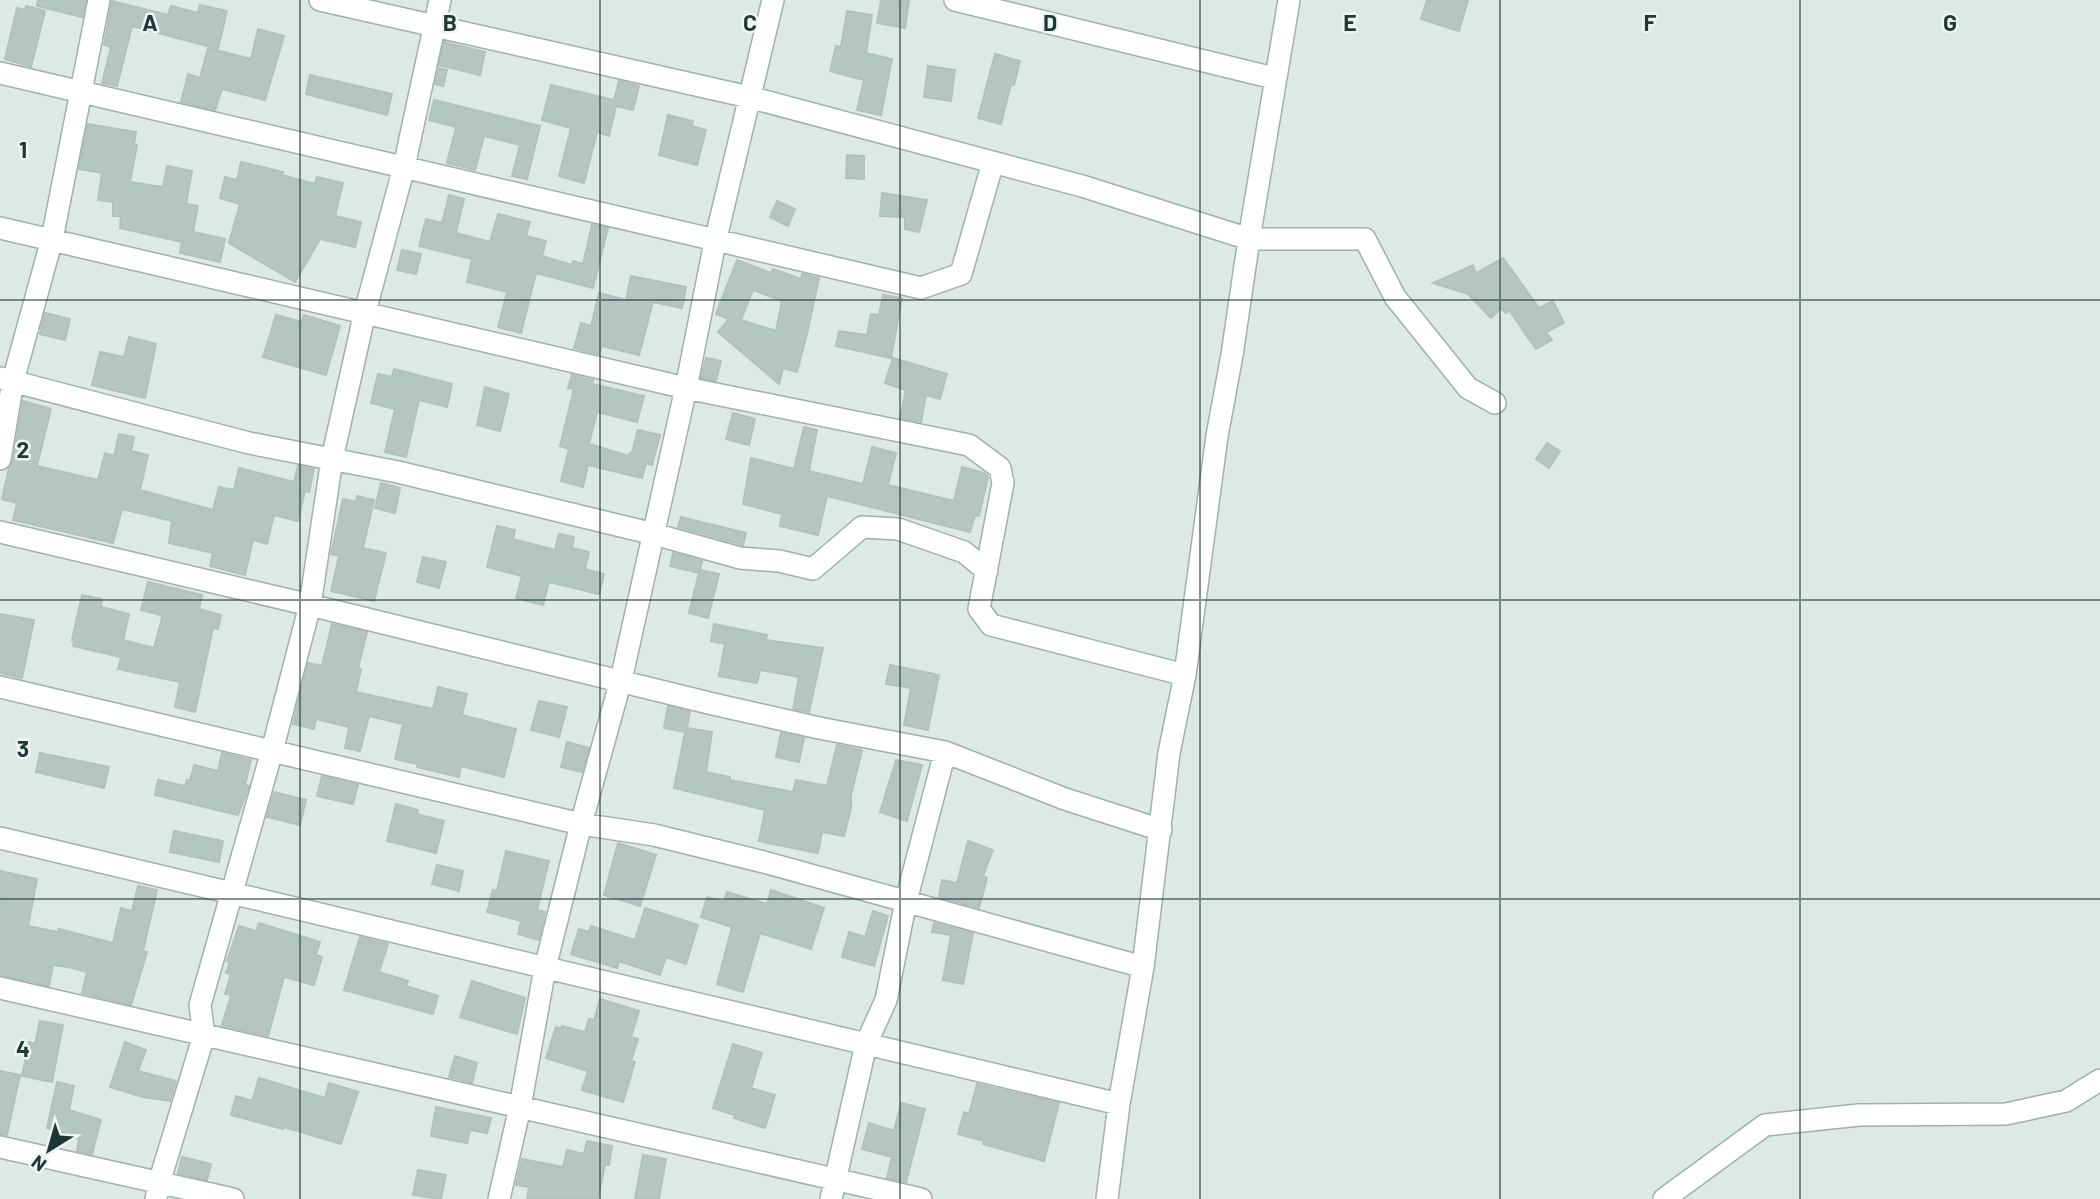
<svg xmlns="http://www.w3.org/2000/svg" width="2100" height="1199" font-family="Barlow,sans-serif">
<rect width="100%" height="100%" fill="#dde9e5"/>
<!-- building -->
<path fill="#b5c6c2" stroke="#b0c2bd" stroke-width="2" fill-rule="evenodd" d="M38,0H86L82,17L37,6Z
M881,0H909L905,28L877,23Z
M1427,0H1468L1459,31L1421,19Z
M112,1L168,15L171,6L198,13L200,5L227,11L218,49L132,26L117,86L102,83L111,47L104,45Z
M26,6L45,11L31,67L5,59L17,8L25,10Z
M847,11L872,15L866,53L892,59L881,115L857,110L864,80L830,71L836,46L841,47Z
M258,29L284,36L265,100L222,89L215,110L181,102L188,74L200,78L208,48L251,59Z
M444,42L485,52L480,75L439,65Z
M995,54L1020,61L1014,85L1011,84L1001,124L978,118Z
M928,66L955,70L951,101L924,97Z
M439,68L447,70L443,86L435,84Z
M310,75L392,94L387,115L306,94Z
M619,81L639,86L633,110L616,106L609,136L597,132L584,183L559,176L571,128L542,120L551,85L614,100Z
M434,100L540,126L527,179L512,176L520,145L484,136L475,170L447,163L456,127L429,120Z
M668,115L693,121L692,126L706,130L697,165L659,155Z
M88,124L136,132L134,144L137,145L130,182L163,187L167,166L192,171L186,204L198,206L193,232L225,239L220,262L180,253L182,242L120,228L121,216H113V202L98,200L102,173L79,169Z
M847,155L864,156V179L846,178Z
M241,162L283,172L282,175L315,184L317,177L343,183L335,216L361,222L355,247L320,239L295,282L229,243L240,204L220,198L225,177L237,180Z
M882,193L927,200L919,232L905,229V217L880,216Z
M449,195L464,199L456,233L490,242L498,214L530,222L526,236L546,241L542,256L572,265L573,261L583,264L592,225L608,228L593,288L536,273L521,333L498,327L507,292L467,282L472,259L419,246L426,219L442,223Z
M777,201L795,209L788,226L770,217Z
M402,250L421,254L416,274L397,270Z
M1503,258L1539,308L1553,301L1564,323L1546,332L1552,340L1536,349L1509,310L1506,313L1501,308L1491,318L1468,294L1433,283L1473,265L1476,273Z
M737,260L771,273L773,269L801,279L802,274L819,278L807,334L797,372L783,368L779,384L718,332L729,319L716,314ZM753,290L782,301L776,331L741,320Z
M631,276L686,287L682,308L653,302L639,355L602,346L599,354L574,348L581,323L591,326L599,293L626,300Z
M883,295L902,298L891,358L836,346L839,331L867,335L871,314L879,315Z
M45,313L70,319L65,340L40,334Z
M276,315L302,322L304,315L340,326L326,375L263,357Z
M129,337L156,344L145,398L92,385L100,352L124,357Z
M706,358L721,361L716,381L701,378Z
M893,358L947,374L940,399L926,395L921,422L900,418L906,390L885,383Z
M394,369L452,384L447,407L419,400L406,457L385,452L395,409L371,403L378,374L392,377Z
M572,375L593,380L592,384L644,396L637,422L597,412L589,444L629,456L630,453H632L638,430L660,435L652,465L646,463L642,478L588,465L583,487L561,481L569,449L560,446L574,389L568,388Z
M485,387L509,394L500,431L477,425Z
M23,401L51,409L37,466L98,480L105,453L114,456L119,434L134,437L131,451L148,455L140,490L213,510L219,487L234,490L239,468L294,482L298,466L314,469L309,492L305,491L298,521L274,515L267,544L253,540L245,575L210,566L213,553L169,543L172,521L122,509L113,543L13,520L17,503L2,499L9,468L13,461Z
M733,413L755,419L749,445L726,439Z
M804,427L817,430L809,471L863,484L872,447L896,453L888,485L954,501L962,467L984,473L988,477L979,516L975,515L970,532L827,496L818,535L780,526L782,514L743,504L751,458L794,469Z
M1547,443L1560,451L1549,468L1536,459Z
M381,483L400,488L395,513L375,508Z
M357,496L374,500L363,548L386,553L374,601L331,591L339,556L331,554L343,499L356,502Z
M681,517L746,533L743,545L678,527Z
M497,526L515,530L513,539L555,550L559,534L574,537L572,548L589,552L585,569L604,574L599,594L549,582L543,605L516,598L522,576L487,567Z
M673,553L702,561L700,570L719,574L708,618L689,613L699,573L670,566Z
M423,557L446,562L439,588L417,582Z
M148,582L202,595L199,609L221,615L218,629L213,628L195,712L175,707L180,682L118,669L121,657L73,646L74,640H72L82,595L102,599L101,607L129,614L123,640L154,648L162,618L161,615L141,610Z
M0,614L34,620L22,678L0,673Z
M332,624L367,632L358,668L361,669L356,692L433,709L438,687L467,694L462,715L516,729L504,777L461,766L459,777L417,767L418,764L395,759L403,724L369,716L360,751L345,748L349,727L316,719L314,729L293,724L308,663L322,666Z
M714,624L767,635L766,640L823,648L809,712L793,709L799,677L760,670L757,683L719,676L725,644L711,641Z
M890,665L939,675L928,730L904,725L911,688L886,684Z
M539,701L567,707L559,737L531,730Z
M668,706L690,712L687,728L712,732L706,772L730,777V780L793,792L796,780L827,786L837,745L862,750L851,795V808L844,836L822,832L818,853L759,841L765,810L674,788L685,732L664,728Z
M781,733L804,738L799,762L776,757Z
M567,742L589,748L582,772L561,767Z
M40,753L109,767L104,788L36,772Z
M222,753L251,760L245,785L249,786L238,815L155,795L158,780L185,786L187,780L190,781L194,765L218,771Z
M896,760L922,765L907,821L880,812Z
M322,776L358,785L353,804L317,796Z
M274,792L306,800L300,825L267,817Z
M396,804L418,810L417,814L444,821L436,853L387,841Z
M174,831L223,841L219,862L170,852Z
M968,841L993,850L983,876L987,878L979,908L939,897L942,880L957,883Z
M618,843L656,855L640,906L604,895Z
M506,851L549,861L537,910L545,912L539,940L518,934L521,921L487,912L493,890L497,891Z
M437,865L463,871L459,891L432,884Z
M0,871L37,879L28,926L58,932L59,929L113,943L121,908L132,911L138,886L157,890L143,951L147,952L131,1005L82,993L87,972L68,967L53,965L49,986L0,975Z
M771,890L824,908L811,949L760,933L743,992L717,984L732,927L701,917L707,897L724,902L727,892L767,904Z
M645,908L698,925L686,964L666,957L660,975L619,961L617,968L571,954L579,929L589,932L591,926L635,940Z
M873,911L888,916L874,966L842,957L849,932L865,937Z
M259,923L320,942L316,955L322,957L314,985L284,977L268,1036L222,1025L231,995L225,994L231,974L226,973L230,962L227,961L239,926L256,931Z
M934,923L973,933L963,984L943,980L951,935L932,932Z
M360,937L388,944L379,972L408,981L406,986L438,996L433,1014L344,990Z
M472,981L525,998L517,1034L460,1017Z
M600,999L639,1011L631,1037L638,1039L631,1061L635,1062L623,1102L582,1090L588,1071L546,1058L556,1027L561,1029L562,1026L585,1032L589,1019L594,1020Z
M40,1021L63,1025L52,1082L22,1076L29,1042L35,1044Z
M125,1042L146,1050L138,1071L176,1081L170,1101L143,1097L110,1087Z
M733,1044L762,1053L751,1088L775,1095L765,1128L734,1118L735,1115L713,1108Z
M455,1056L477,1063L472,1083L449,1077Z
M0,1071L20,1075L7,1135L0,1134Z
M259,1078L325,1098L329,1083L358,1092L341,1144L284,1127L283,1129L231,1115L236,1096L252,1101Z
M57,1082L74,1086L69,1110L101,1120L92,1154L77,1151L79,1139L47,1128Z
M977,1084L1059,1103L1044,1161L983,1144L984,1141L958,1134L964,1112L969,1114Z
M901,1103L925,1109L906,1182L887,1178L892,1157L862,1149L869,1123L894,1131Z
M436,1107L491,1118L487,1133L470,1130L467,1143L431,1136Z
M587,1141L612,1146L609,1165H605L598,1199H527L529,1187L516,1185L522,1159L563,1167L567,1150L584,1154Z
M643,1155L666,1159L659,1199H635Z
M182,1157L211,1164L207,1180L178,1173Z
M418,1170L446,1175L441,1199L413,1195Z"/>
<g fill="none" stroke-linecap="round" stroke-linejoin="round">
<defs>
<path id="street" d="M320,0L749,97L1082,186L1249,239H1365L1395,297L1468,388L1495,403
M955,0L1274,78
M0,73L921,288L961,274L993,162
M0,228L686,388L969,445L1000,468L1003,483L979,609L991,625L1185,675
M0,378L249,443L398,472L654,534L740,558L779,561L813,569L862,527L898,529L964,552L987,571
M0,459L13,381L52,239L99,0
M0,532L310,605L713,704L819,728L945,752L1065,799L1161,830
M0,687L581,824L654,835L764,862L1143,967
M0,838L1119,1104
M0,988L921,1199
M0,1147L233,1199
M156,1199L159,1183L204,1035L200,1005L272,751L310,605L332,459L365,312L404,167L440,0
M499,1199L520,1107L545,968L581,824L621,680L686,388L715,242L773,0
M831,1199L866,1044L886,1000L906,901L945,752
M1107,1199L1119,1104L1143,967L1169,753L1185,675L1217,436L1232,355L1249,239L1289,0
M1664,1199L1765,1125L1859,1115L2006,1114L2066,1101L2100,1080"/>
</defs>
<!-- street casing -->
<use href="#street" stroke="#a0b0ad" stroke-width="24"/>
<!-- street -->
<use href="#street" stroke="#fff" stroke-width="21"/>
</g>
<!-- grid -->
<path fill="none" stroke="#1f3835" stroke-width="2" stroke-opacity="0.55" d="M300,0V1199M600,0V1199M900,0V1199M1200,0V1199M1500,0V1199M1800,0V1199M0,300H2100M0,600H2100M0,899H2100"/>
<g font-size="23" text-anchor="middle" font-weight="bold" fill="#1f3835" stroke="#edf6f3" stroke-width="5" stroke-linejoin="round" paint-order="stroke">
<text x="150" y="31">A</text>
<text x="450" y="31">B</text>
<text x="750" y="31">C</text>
<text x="1050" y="31">D</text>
<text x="1350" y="31">E</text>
<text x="1650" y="31">F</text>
<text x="1950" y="31">G</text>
<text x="23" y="158">1</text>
<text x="23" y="458">2</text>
<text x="23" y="757">3</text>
<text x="23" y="1057">4</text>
</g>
<!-- north arrow -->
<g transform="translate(49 1150) rotate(217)" stroke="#edf6f3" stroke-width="5" paint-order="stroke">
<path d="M0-5L12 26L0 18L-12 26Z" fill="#1f3835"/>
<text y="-10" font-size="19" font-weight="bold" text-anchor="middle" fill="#1f3835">N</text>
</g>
</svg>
